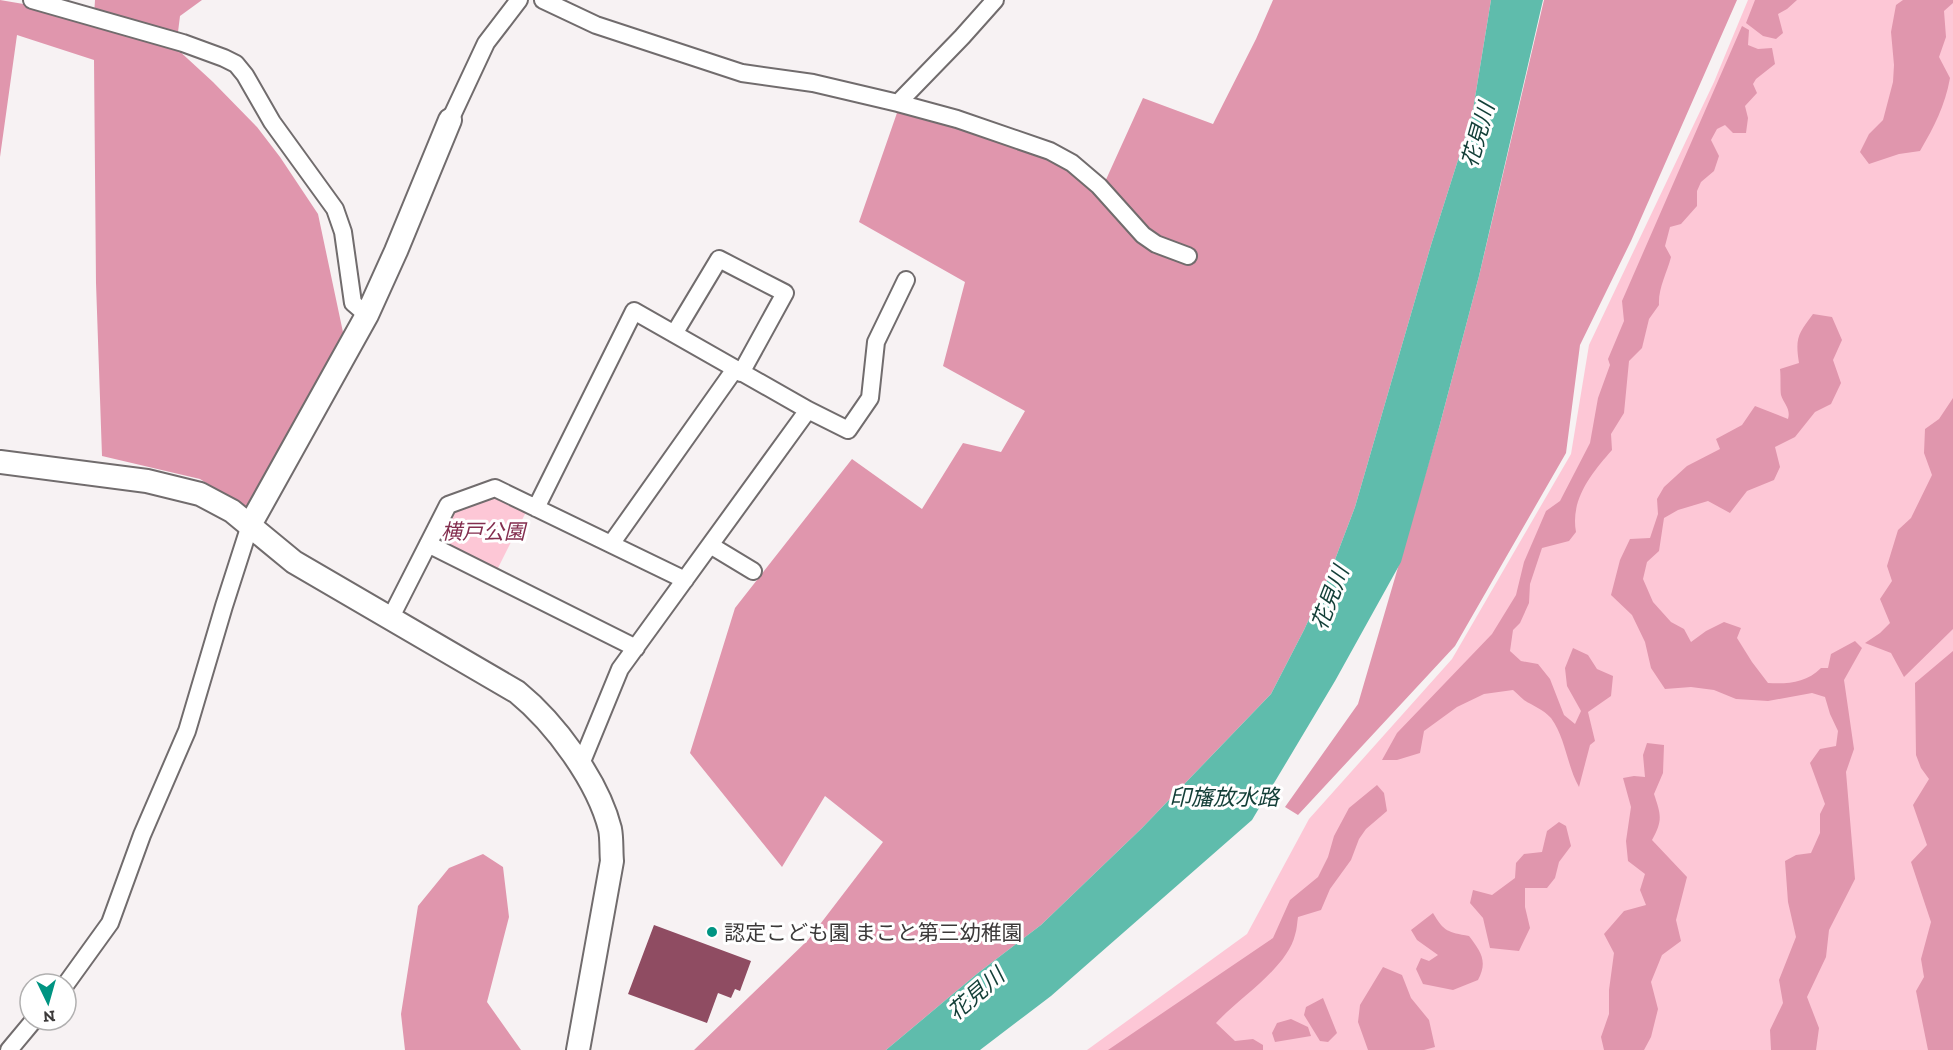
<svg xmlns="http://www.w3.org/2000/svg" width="1953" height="1050" font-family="'Zilla Slab','Noto Sans JP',serif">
<rect width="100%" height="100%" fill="#f7f2f3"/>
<!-- green -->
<path fill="#fdc7d6" d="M1748,0H1953V1050H1087L1247,934L1309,819L1452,659L1571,454L1589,345L1714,82Z
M496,495L527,510L496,572L440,545L437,535L448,512Z"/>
<!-- forest -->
<path fill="#e096ad" d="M0,0L94,16L95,0H202L180,16L176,48L213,82L257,127L280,157L318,214L344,337L246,508L200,479L102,456L96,283L94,60L17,35L0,157Z
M1273,0H1491L1472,116L1431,245L1355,507L1328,578L1304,630L1271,694L1142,828L1041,925L978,973L886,1050H694L808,940L883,842L825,796L782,867L690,753L735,608L852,459L922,509L963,443L1001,452L1025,411L943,366L965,282L859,222L898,110L1022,139L1104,184L1143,98L1213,124L1256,39Z
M1544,0H1737L1631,241L1580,345L1566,453L1455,646L1298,815L1285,807L1358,704L1440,424L1479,276Z
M1755,0H1797L1787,9L1778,14L1783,33L1776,39L1763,36L1746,23Z
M1903,0H1953V3L1944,11L1946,37L1939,57L1950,78C1945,106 1934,127 1920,151L1899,154L1869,164L1860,152L1869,134L1883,120L1893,82L1894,65L1891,32L1896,5Z
M1742,26L1749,30L1748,45L1758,49L1772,48L1775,64L1756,79L1753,84L1757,93L1745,106L1748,118L1746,133H1733L1725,125L1717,129L1711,140L1719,156L1714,171L1701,182L1697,191V206L1681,224L1670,227L1665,246L1671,257C1667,273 1658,288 1659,305L1649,319L1642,348L1629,361L1624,413L1611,434L1612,450C1592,473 1570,499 1576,532L1569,541L1542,548L1530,584L1529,603L1520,623L1513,630L1510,651L1521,661L1538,664L1550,679L1564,715L1575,724L1581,711L1567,686L1565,668L1573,648L1588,655L1597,669L1613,676L1611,696L1588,712L1595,741L1590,745L1579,787C1567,766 1566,739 1551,718C1543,709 1533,706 1524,700C1520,697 1517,693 1513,690L1484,694L1457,707L1424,731L1420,753L1397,760H1382L1397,733L1492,634L1516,595L1524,562L1546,511L1560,501L1590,443L1598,398L1610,365L1608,359L1624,321L1622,301Z
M1813,314L1832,317L1842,340L1833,360L1841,383L1831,404L1815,412L1795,437L1775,447L1780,467L1774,480L1747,491L1730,513L1708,501L1678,510L1664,518L1659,551L1647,562L1643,579L1653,602L1671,622L1684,629L1691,642L1706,631L1724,622L1741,628L1737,638L1752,662L1768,683C1788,684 1806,683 1821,668H1828L1831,654L1855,641L1862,648L1844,680L1854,749L1846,772L1855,879L1829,930L1826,957L1807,997L1819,1028L1816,1050H1771L1770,1030L1783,1003L1779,980L1796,937L1788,902L1785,861L1796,855L1811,853L1820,833V814L1825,804L1810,763L1820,749L1836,746L1838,731L1830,714L1825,697L1812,693L1768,701L1736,699L1714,690L1691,687L1665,689L1651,668L1645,642L1632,615L1611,595L1620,560L1630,539L1650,538L1658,514L1657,499L1664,487L1687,466L1720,449L1716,439L1742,425L1755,406L1788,419C1791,409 1784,404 1781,395C1780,389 1781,376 1780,369L1799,363C1795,338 1798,334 1813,314Z
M1953,398V629L1904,677L1891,653L1865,643L1880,633L1890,623L1880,599L1892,581L1887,566L1898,530L1911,518L1932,475L1924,453L1925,429L1939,419Z
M1953,651V1050H1928L1916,991L1924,977L1921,959L1931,922L1911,862L1927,845L1913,805L1929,779L1921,768L1916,755L1915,683Z
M1647,743L1664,745L1663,773L1654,794C1661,815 1663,820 1652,840L1687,877L1676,920L1681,941L1662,955L1651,982L1658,1009L1651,1037L1644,1050H1604L1601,1037L1609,1014V990L1614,953L1604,934L1624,911L1646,905L1640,890L1645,874L1628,861L1626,841L1631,807L1623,778L1634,776L1645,777L1643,755Z
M1377,785L1384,793L1387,811L1366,829L1359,839L1351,860L1330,889L1321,910L1298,917C1297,923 1297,929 1295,935C1287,968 1239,998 1216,1023L1235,1041L1253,1039L1263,1045V1050H1108L1273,938L1290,900L1318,877L1328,857L1334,836L1349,808Z
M1559,822L1566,826L1571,846L1559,862L1555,878L1547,888H1525V907L1530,928L1519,951L1490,948L1483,918L1470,903L1473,890L1492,895L1515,878L1516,863L1524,854L1542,852L1547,831Z
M483,854L503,867L509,917L487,1002L521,1050H405L401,1014L418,906L449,868Z
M1433,913C1444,932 1448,932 1469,936C1481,952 1488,961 1478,980L1453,990L1423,984L1416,969L1421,958L1429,961L1438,955L1417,940L1411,930Z
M1383,967L1402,975L1411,998L1429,1020L1435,1047L1424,1050H1368L1358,1022L1360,1005Z
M1323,998L1337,1033L1328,1042L1320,1041L1304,1015L1306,1007Z
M1291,1019L1308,1027L1311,1036L1275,1042L1272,1033L1277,1023Z"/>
<!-- water -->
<path fill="#5fbcac" d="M1491,0H1543L1479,276L1440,424L1401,562L1335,681L1252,820L1051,996L980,1050H886L978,973L1041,925L1142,828L1271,694L1304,630L1328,578L1355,507L1431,245L1472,116Z"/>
<!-- building -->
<path fill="#8f4c62" d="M654,925L751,961L740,991L735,989L731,998L718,993L707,1023L628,994Z"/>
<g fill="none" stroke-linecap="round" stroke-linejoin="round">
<defs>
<path id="street" d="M32,0L183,43L224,58L236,64L245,75L272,122L335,209L343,232L353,303L367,315
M543,0L596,25L742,73L813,83L898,103L957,119L1050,151L1072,163L1099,186L1143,235L1156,244L1188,256
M898,103L962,37L995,0
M450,120L486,43L519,0
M674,334L719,259L785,293L741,373
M536,508L634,311L808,410L848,430L870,398L876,342L906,280
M428,544L636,648
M611,544L735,369
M710,545L753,571
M391,617L448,505L495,488L685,580
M581,764L620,669L808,410
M66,984L110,923L142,835L187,731L224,606L250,525
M9,1050L34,1020"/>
<path id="secondary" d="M0,462L147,481L200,494L232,511L294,562L517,692C555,723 598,781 610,829C612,839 611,851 612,861L578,1050
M250,525L367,315L396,251L450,120"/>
</defs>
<!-- street casing -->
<use href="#street" stroke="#716c6d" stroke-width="20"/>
<!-- secondary casing -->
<use href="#secondary" stroke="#716c6d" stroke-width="26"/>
<!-- street -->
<use href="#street" stroke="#fff" stroke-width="16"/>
<!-- secondary -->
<use href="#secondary" stroke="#fff" stroke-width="22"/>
</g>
<!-- markers -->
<circle fill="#009482" stroke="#fff" stroke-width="2" cx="712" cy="932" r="6"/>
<g text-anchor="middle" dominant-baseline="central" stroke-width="6" stroke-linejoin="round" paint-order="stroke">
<!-- park labels -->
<g font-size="21" font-style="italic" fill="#832d4e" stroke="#fff">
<text x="483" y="531">横戸公園</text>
</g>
<!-- poi labels -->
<g font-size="21" fill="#3c3a3a" stroke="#fff" text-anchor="start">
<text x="724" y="932">認定こども園 まこと第三幼稚園</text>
</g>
<!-- water labels -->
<g font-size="22" font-style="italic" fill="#123e37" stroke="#fff">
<text transform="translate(1478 135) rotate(-74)">花見川</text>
<text transform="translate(1330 598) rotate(-69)">花見川</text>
<text x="1224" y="797">印旛放水路</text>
<text transform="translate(976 994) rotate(-41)">花見川</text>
</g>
</g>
<!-- north arrow -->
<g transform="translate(48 1002) rotate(175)"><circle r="28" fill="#ffffff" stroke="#b1b0b0" stroke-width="1.5"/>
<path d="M0-4.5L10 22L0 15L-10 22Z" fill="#009482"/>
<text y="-9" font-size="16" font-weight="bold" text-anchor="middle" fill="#3c3a3a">N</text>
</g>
</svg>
